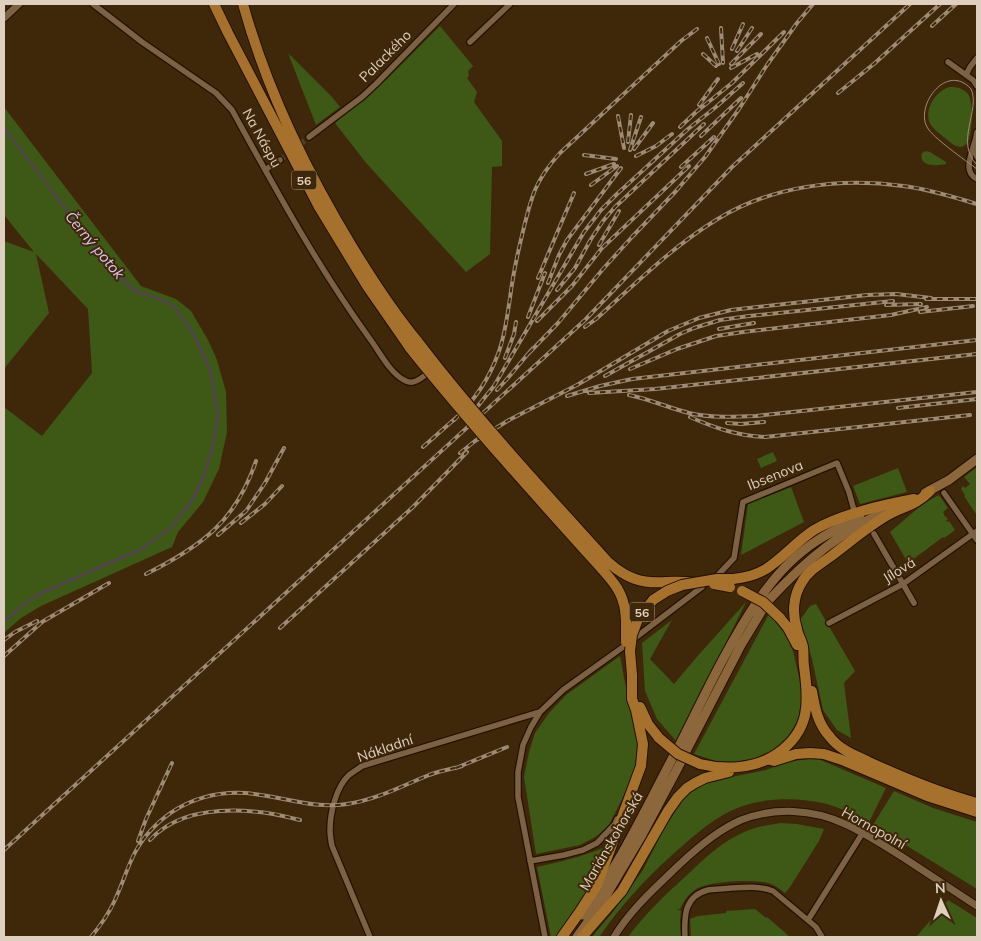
<svg xmlns="http://www.w3.org/2000/svg" width="981" height="941" font-family="Mulish,sans-serif">
<rect width="100%" height="100%" fill="#3f280a"/>
<!-- green -->
<path fill="#3e5816" d="M440,26L473,66L468,71L469,76L467,78L477,92L474,102L502,141V166L492,167L490,254L466,272L367,164L335,123L386,80Z
M288,53L332,97L340,107L316,125Z
M950,87C957,87 963,88 968,94C974,103 972,132 968,141C966,145 965,145 962,147C955,147 951,143 945,138C939,133 932,129 929,121C925,107 937,90 950,87Z
M4,107L141,286L176,299L191,311L208,340L217,360L226,392L227,432L219,469L203,502L178,532L172,547L41,606L21,618L4,633V407L42,436L92,373L88,309L36,254L49,313L4,369V241L34,252L4,215Z
M926,151L930,152L946,162V164C937,166 918,167 922,153Z
M773,452L777,461L761,468L757,459Z
M977,467V513L976,514L964,496L965,495L961,489L963,486L965,488L970,484L964,477Z
M898,468L907,492L860,504L853,486Z
M791,487L804,522L741,555L748,504Z
M939,495L948,508L943,512L944,514V515L948,519L946,521L947,522L949,521L955,530L944,538L943,537L908,563L890,532L924,503Z
M746,602L677,742L657,719L645,691L642,643L672,620L650,659L674,684L695,659Z
M816,604L855,671L844,683L851,738L837,730L823,710L812,659L800,620L810,606Z
M769,614L782,627L793,651L799,677L802,698L798,720L787,738L773,750L755,758L735,762L716,761L694,754Z
M620,656L625,683L633,708L639,742L636,766L624,795L609,825L597,836L580,845L536,854L524,777L529,752L535,733L549,713L566,695Z
M816,758L886,788L869,822C855,815 841,808 827,804C794,796 753,797 723,815C704,826 688,841 672,855C644,880 620,907 599,937H592L612,913L643,870L666,825L686,796L707,782L766,770L787,762Z
M894,791L933,808L977,822V889L873,825Z
M781,823L797,824L824,829L819,841L790,887L785,893C780,889 775,885 768,883C753,879 712,881 698,888C689,893 684,900 680,909H677L681,911L680,920L681,937H628C645,914 665,895 686,876C703,860 719,844 740,834C753,827 767,825 781,823Z
M603,848L594,879L574,914L556,937H551L537,867C559,862 581,857 603,848Z
M948,900L977,918V937H916Z
M755,909L766,918L767,917L790,937H691L690,919L698,916L726,913V911Z"/>
<g fill="none" stroke-linecap="round" stroke-linejoin="round">
<!-- stream -->
<path stroke="#5a3e5f" stroke-width="2" d="M4,128L83,231L94,245L99,255L133,290L164,301L174,307L191,330L200,347L211,373L218,415L213,446L204,476L191,502L170,528L141,549L39,594L23,605L4,621"/>
<!-- minor-tunnel -->
<path stroke="#574125" stroke-width="5.5" stroke-dasharray="5.5 3" stroke-linecap="butt" d="M280,160L309,137"/>
<defs>
<path id="minor" d="M93,4L142,42L216,93L232,110C275,188 317,266 370,339C379,351 390,373 404,380C411,385 418,381 424,376
M470,42L510,4
M948,62L973,80L977,86
M966,75L970,67L977,58
M977,132C976,136 976,140 974,144C971,156 963,172 977,179
M309,137L362,97L376,84L454,4
M975,146L977,157
M265,170L280,160
M944,493L977,540
M874,534L914,603
M717,576L734,558L743,502L837,463L849,492L855,514
M829,623L903,584L977,531
M635,638L702,587
M530,861L564,855L583,850L597,843L615,824L617,819
M808,920L862,834
M370,937L332,846C331,841 330,836 330,830C330,813 336,787 349,775C353,772 358,769 362,766L540,712
M545,937L518,797V772L523,745L531,727L540,712L563,690L623,647
M685,937C684,917 684,896 708,890C715,889 724,889 731,888C746,887 760,886 773,891L816,927L822,937"/>
<path id="tertiary" d="M4,18L19,4
M614,937C631,909 656,887 680,864C698,847 718,830 741,820C774,807 813,809 845,824C865,833 885,846 904,858C928,874 953,890 977,906"/>
<path id="secondary" d="M925,493L949,480L977,459
M762,595C777,574 796,554 818,540C831,531 846,525 860,518
M769,600C806,560 842,530 893,508
M678,748C703,699 726,648 757,602
M685,753L741,645L764,607
M583,915C619,865 646,809 674,755
M577,937L601,904L642,835L682,760"/>
<path id="trunk" d="M214,4L228,33L319,207L367,286L410,348
M243,4C267,91 306,171 353,248C373,281 394,313 418,342
M608,562C626,578 641,584 666,582C677,582 682,581 694,583
M601,568C614,583 622,591 625,610
M733,579C744,578 756,575 766,569C783,558 797,541 814,530C841,514 883,505 914,499
M780,618L788,628L797,645
M812,691C815,709 818,724 830,737C840,750 855,755 869,762C904,778 940,793 977,803
M640,707L648,724L659,738
M770,760L774,761L796,754L810,753L824,754L842,760L927,796L977,812
M700,764C725,770 755,769 777,754C811,730 809,702 804,666C803,660 804,653 803,647C802,641 798,635 797,629C792,614 793,596 802,582C808,571 820,564 830,557C849,543 867,527 888,515C897,510 907,507 916,502C921,499 926,495 930,491
M562,937L579,913L597,885L641,766L643,744L636,710L632,699V675
M582,937L622,891L668,811L678,797L687,788L695,783L705,778L729,772"/>
</defs>
<!-- minor casing -->
<use href="#minor" stroke="#231100" stroke-width="8"/>
<!-- tertiary casing -->
<use href="#tertiary" stroke="#231100" stroke-width="9"/>
<!-- secondary casing -->
<use href="#secondary" stroke="#231100" stroke-width="11"/>
<!-- trunk casing -->
<use href="#trunk" stroke="#231100" stroke-width="12"/>
<!-- minor -->
<use href="#minor" stroke="#7c6143" stroke-width="5.5"/>
<!-- tertiary -->
<use href="#tertiary" stroke="#7c6143" stroke-width="7"/>
<!-- secondary -->
<use href="#secondary" stroke="#8c673b" stroke-width="9"/>
<!-- trunk -->
<use href="#trunk" stroke="#a6712c" stroke-width="10"/>
<!-- tram -->
<path stroke="#9e8b76" stroke-width="1" d="M977,165C954,142 981,110 971,89C947,62 915,105 927,127C932,137 966,161 977,169"/>
<defs>
<path id="rail" d="M932,26L956,4
M721,28L723,63
M707,38L719,64
M732,49L743,24
M737,51L752,28
M703,54L716,66
M731,64L761,34
M731,68L757,54
M838,93L875,63L940,4
M699,105L718,79
M618,116L624,148
M680,127L696,112L732,83L784,32
M701,136L741,98
M628,142L631,115
M634,149L653,123
M630,150L641,117
M584,155L616,159
M636,156L656,146L672,134
M681,167L714,137
M586,174L614,164
M591,185L617,166
M599,245L619,211
M538,278L574,193
M548,283L559,255L567,240L621,168
M557,290L575,268L591,239L603,221L615,207L704,124
M926,299H976
M886,305L921,304
M920,312L973,306
M528,317L545,273
M537,321L572,286L602,248L689,166
M585,327L596,319C635,284 672,247 716,220C771,186 840,177 903,186C929,189 953,197 977,204
M719,329L754,323
M529,353L558,323L603,269L632,237L676,191L705,157L739,109L767,65L797,23L813,4
M505,358L514,334L516,322
M630,369L677,349L716,336L743,332L891,315L927,307
M605,376L680,334L694,328L720,320L749,316L893,301
M497,390L507,379L533,348
M589,393L655,389L977,354
M629,395C649,399 669,408 689,413C710,418 734,417 756,416L977,392
M567,396L600,386L632,379L977,340
M898,408L977,399
M473,412L494,386L584,232L601,210L617,194L688,129L716,107L743,83
M690,417C715,428 738,436 765,437L970,415
M454,420C473,402 489,379 498,354C505,336 507,317 510,298C513,274 518,251 524,227C527,215 530,202 535,190C541,176 550,164 560,153L681,41L697,29
M727,423L741,424L764,422
M423,447L458,416
M460,453L475,441L509,420L577,385L668,331L699,318L731,310L867,295L896,294L931,298
M241,523L265,504L282,486
M218,535L246,511L265,483L284,448
M146,574C202,546 236,521 256,461
M280,628L413,507L467,452
M4,640L15,632L37,621
M4,656L42,622L109,583
M456,768L507,747
M150,840C177,811 221,808 259,812C273,813 287,817 300,820
M138,841L146,819L172,763
M4,850L585,320L732,167L910,4
M91,937C100,926 108,915 114,902C128,873 130,850 155,826C183,798 222,788 261,795C290,799 317,809 347,804C376,800 402,786 429,775C440,771 452,769 462,766"/>
</defs>
<!-- rail casing -->
<use href="#rail" stroke="#9e8b76" stroke-width="4"/>
<!-- rail -->
<use href="#rail" stroke="#3f280a" stroke-width="2" stroke-dasharray="5.5" stroke-linecap="butt"/>
<defs>
<path id="trunk-bridge" d="M418,342C477,419 543,490 608,562
M410,348C471,424 536,496 601,568
M714,584L730,587
M742,591L763,602L780,618
M625,610L626,620V642
M632,675L630,651L632,635L638,619L653,600L667,591L682,585L717,579H733
M659,738L678,754L700,764"/>
</defs>
<!-- trunk-bridge casing -->
<use href="#trunk-bridge" stroke="#231100" stroke-width="12" stroke-linecap="butt"/>
<!-- trunk-bridge -->
<use href="#trunk-bridge" stroke="#a6712c" stroke-width="10"/>
</g>
<g text-anchor="middle" dominant-baseline="central" stroke-width="4" stroke-linejoin="round" paint-order="stroke">
<!-- shield labels -->
<g fill="#3f280a" stroke="#af9d89" stroke-width="1">
<rect x="291.5" y="170.5" width="25" height="19" rx="4"/>
<rect x="629.5" y="602.5" width="25" height="19" rx="4"/>
</g>
<g font-size="12" font-weight="bold" fill="#dfcfbf">
<text x="304" y="180">56</text>
<text x="642" y="612">56</text>
</g>
<!-- street labels -->
<g font-size="14" fill="#dfcfbf" stroke="#3f280a">
<text transform="translate(385 56) rotate(-45)">Palackého</text>
<text transform="translate(262 138) rotate(61)">Na Náspu</text>
<text transform="translate(775 475) rotate(-22)">Ibsenova</text>
<text transform="translate(899 570) rotate(-32)">Jílová</text>
<text transform="translate(385 748) rotate(-19)">Nákladní</text>
<text transform="translate(874 828) rotate(29)">Hornopolní</text>
<text transform="translate(611 841) rotate(-60)">Mariánskohorská</text>
</g>
<!-- water labels -->
<g font-size="15" font-style="italic" fill="#ddc6f2" stroke="#3f280a">
<text transform="translate(95 245) rotate(50)">Černý potok</text>
</g>
</g>
<!-- border -->
<rect width="981" height="941" fill="none" stroke="#dfcfbf" stroke-width="10"/>
<!-- north arrow -->
<g transform="translate(941 901) rotate(357)" stroke="#3f280a" stroke-width="4" paint-order="stroke">
<path d="M0-4L9 19L0 12L-9 19Z" fill="#dfcfbf"/>
<text y="-8" font-size="14" font-weight="bold" text-anchor="middle" fill="#dfcfbf">N</text>
</g>
</svg>
